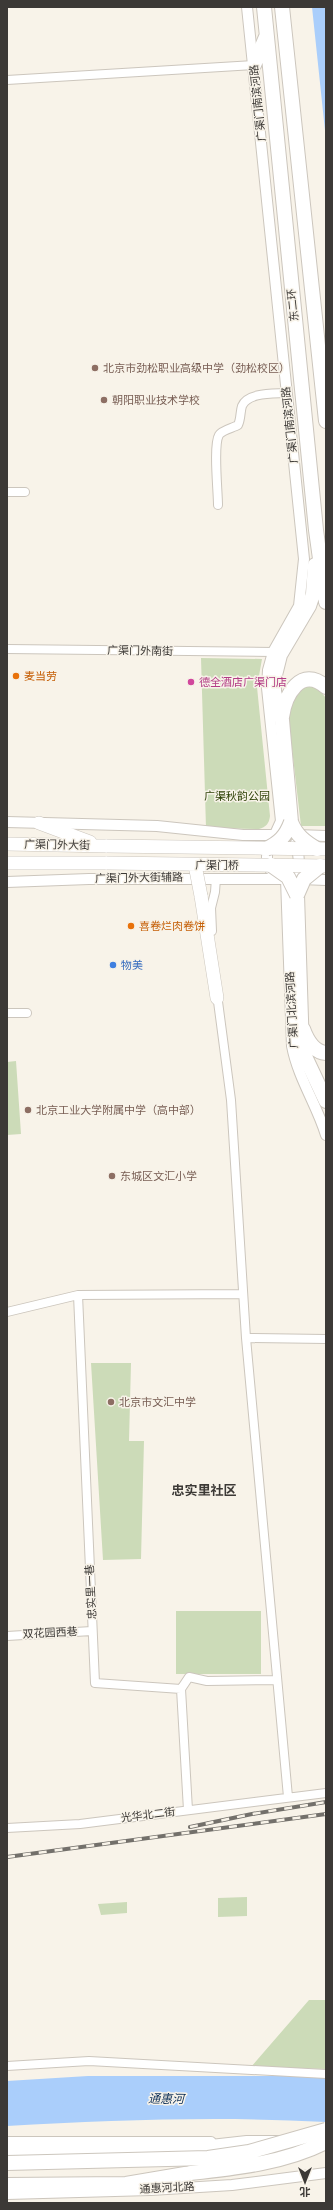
<svg xmlns="http://www.w3.org/2000/svg" width="333" height="2210" font-family="Rubik,'Noto Sans SC',sans-serif">
<rect width="100%" height="100%" fill="#f8f3e9"/>
<!-- green -->
<path fill="#ccdbb8" d="M201,658L262,659L257,687L270,816C269,824 266,827 259,829L206,828Z
M306,685L316,686L326,698V826H301L287,706L295,690Z
M16,1061L21,1134L7,1135V1062Z
M91,1363H131L129,1441H144L141,1559L103,1560Z
M176,1611H261V1674H176Z
M247,1897V1916L218,1917V1898Z
M127,1902V1913L101,1915L98,1904Z
M309,2000H326V2069L251,2067Z"/>
<!-- water -->
<path fill="#aacefb" d="M312,7H326V140Z
M88,2076H326V2122C219,2116 114,2120 7,2126V2081Z"/>
<g fill="none" stroke-linecap="round" stroke-linejoin="round">
<defs>
<path id="minor" d="M7,80L254,65
M7,492H25
M218,505C218,491 213,445 219,435C222,430 233,428 238,425C241,419 240,412 242,406C248,392 274,394 287,393
M7,649L273,652
M212,931L211,908L215,892L216,878
M217,994L231,1100L246,1338
M7,1013H27
M78,1295L95,1683L181,1689L188,1810
M7,1312L78,1295L243,1294
M7,1636L92,1631
M181,1689L189,1677L207,1681L277,1680
M288,1797L246,1338L326,1339
M7,1828L80,1824L326,1793
M7,2066L89,2061L326,2074"/>
<path id="tertiary" d="M247,7L304,559L299,606L273,652L268,670L267,688L281,821L267,852V863L270,869L286,879L292,1046C298,1078 317,1105 326,1135
M7,822L157,826L243,835H280
M296,835L326,836
M292,879C300,868 301,857 295,844
M301,879L326,880
M7,882L89,879H285
M7,2142H211
M7,2194L151,2190L232,2185L326,2173"/>
<path id="primary" d="M39,823L90,842
M7,844L107,846
M7,863H107
M201,896L217,998"/>
<path id="trunk" d="M264,7L316,530L326,602
M282,7L326,421
M254,65L266,37
M282,717C285,695 301,665 326,687
M291,822L282,720L274,692V679L280,655L309,606L313,594L315,565
M297,895L302,1050L326,1101
M303,1029C307,1040 313,1052 326,1053
M7,2153L184,2150L247,2143H326
M7,2185L126,2184L191,2173"/>
</defs>
<!-- minor casing -->
<use href="#minor" stroke="#ccc6bd" stroke-width="10"/>
<!-- tertiary casing -->
<use href="#tertiary" stroke="#ccc6bd" stroke-width="12"/>
<!-- primary casing -->
<use href="#primary" stroke="#ccc6bd" stroke-width="14"/>
<!-- trunk casing -->
<use href="#trunk" stroke="#ccc6bd" stroke-width="16"/>
<!-- minor -->
<use href="#minor" stroke="#fff" stroke-width="8"/>
<!-- tertiary -->
<use href="#tertiary" stroke="#fff" stroke-width="10"/>
<!-- primary -->
<use href="#primary" stroke="#fff" stroke-width="13"/>
<!-- trunk -->
<use href="#trunk" stroke="#fff" stroke-width="14"/>
<defs>
<path id="rail" d="M190,1827L252,1814L326,1802
M7,1857L326,1814"/>
</defs>
<!-- rail casing -->
<use href="#rail" stroke="#73706b" stroke-width="4"/>
<!-- rail -->
<use href="#rail" stroke="#f8f3e9" stroke-width="2.5" stroke-dasharray="8" stroke-linecap="butt"/>
<defs>
<path id="primary-bridge" d="M107,846L326,849
M107,863L326,866
M195,865L201,896"/>
<path id="trunk-bridge" d="M291,822C296,835 305,842 317,849
M266,849C279,843 286,836 291,822
M271,865L288,877L297,895
M297,895L304,879L320,866
M7,2163L208,2158L249,2152L326,2130
M191,2173C237,2168 284,2163 326,2142"/>
</defs>
<!-- primary-bridge casing -->
<use href="#primary-bridge" stroke="#ccc6bd" stroke-width="14" stroke-linecap="butt"/>
<!-- trunk-bridge casing -->
<use href="#trunk-bridge" stroke="#ccc6bd" stroke-width="16" stroke-linecap="butt"/>
<!-- primary-bridge -->
<use href="#primary-bridge" stroke="#fff" stroke-width="13"/>
<!-- trunk-bridge -->
<use href="#trunk-bridge" stroke="#fff" stroke-width="14"/>
</g>
<!-- markers -->
<g fill="#8d6e63" stroke="#f8f3e9" stroke-width="1.5">
<circle cx="95" cy="368" r="4"/>
<circle cx="104" cy="400" r="4"/>
<circle cx="28" cy="1110" r="4"/>
<circle cx="112" cy="1176" r="4"/>
<circle cx="111" cy="1402" r="4"/>
</g>
<g fill="#e8710a" stroke="#f8f3e9" stroke-width="1.5">
<circle cx="16" cy="676" r="4"/>
<circle cx="131" cy="926" r="4"/>
</g>
<circle fill="#d1479c" stroke="#f8f3e9" stroke-width="1.5" cx="191" cy="682" r="4"/>
<circle fill="#3f7fe0" stroke="#f8f3e9" stroke-width="1.5" cx="113" cy="965" r="4"/>
<g text-anchor="middle" dominant-baseline="central" stroke-width="3" stroke-linejoin="round" paint-order="stroke">
<!-- street labels -->
<g font-size="11" fill="#3c3936" stroke="#f8f3e9">
<text transform="translate(258 103) rotate(-96)">广渠门南滨河路</text>
<text transform="translate(293 305) rotate(-96)">东二环</text>
<text transform="translate(290 425) rotate(-96)">广渠门南滨河路</text>
<text transform="translate(140 651) rotate(1)">广渠门外南街</text>
<text transform="translate(57 845) rotate(1)">广渠门外大街</text>
<text x="217" y="865">广渠门桥</text>
<text transform="translate(139 878) rotate(-1)">广渠门外大街辅路</text>
<text transform="translate(292 1010) rotate(-93)">广渠门北滨河路</text>
<text transform="translate(91 1592) rotate(-93)">忠实里一巷</text>
<text transform="translate(50 1633) rotate(-3)">双花园西巷</text>
<text transform="translate(148 1815) rotate(-7)">光华北二街</text>
<text transform="translate(167 2188) rotate(-3)">通惠河北路</text>
</g>
<!-- education labels -->
<g font-size="11" fill="#785e54" stroke="#f8f3e9" text-anchor="start">
<text x="103" y="368">北京市劲松职业高级中学（劲松校区）</text>
<text x="112" y="400">朝阳职业技术学校</text>
<text x="36" y="1110">北京工业大学附属中学（高中部）</text>
<text x="120" y="1176">东城区文汇小学</text>
<text x="119" y="1402">北京市文汇中学</text>
</g>
<!-- food labels -->
<g font-size="11" fill="#c56008" stroke="#f8f3e9" text-anchor="start">
<text x="24" y="676">麦当劳</text>
<text x="139" y="926">喜卷烂肉卷饼</text>
</g>
<!-- hotel labels -->
<g font-size="11" fill="#b23c85" stroke="#f8f3e9" text-anchor="start">
<text x="199" y="682">德全酒店广渠门店</text>
</g>
<!-- park labels -->
<g font-size="11" fill="#2d4005" stroke="#f8f3e9">
<text x="237" y="796">广渠秋韵公园</text>
</g>
<!-- shop labels -->
<g font-size="11" fill="#366cbe" stroke="#f8f3e9" text-anchor="start">
<text x="121" y="965">物美</text>
</g>
<!-- water labels -->
<g font-size="12" font-style="italic" fill="#092c55" stroke="#f8f3e9">
<text transform="translate(166 2099) rotate(1)">通惠河</text>
</g>
<!-- quarter labels -->
<g font-size="13" font-weight="bold" fill="#3c3936" stroke="#f8f3e9">
<text x="204" y="1490">忠实里社区</text>
</g>
</g>
<!-- border -->
<rect width="333" height="2210" fill="none" stroke="#3c3936" stroke-width="16"/>
<!-- north arrow -->
<g transform="translate(305 2182) rotate(180)" stroke="#f8f3e9" stroke-width="3" paint-order="stroke">
<path d="M0-3L7 15L0 10L-7 15Z" fill="#3c3936"/>
<text y="-6" font-size="11" font-weight="bold" text-anchor="middle" fill="#3c3936">北</text>
</g>
</svg>
